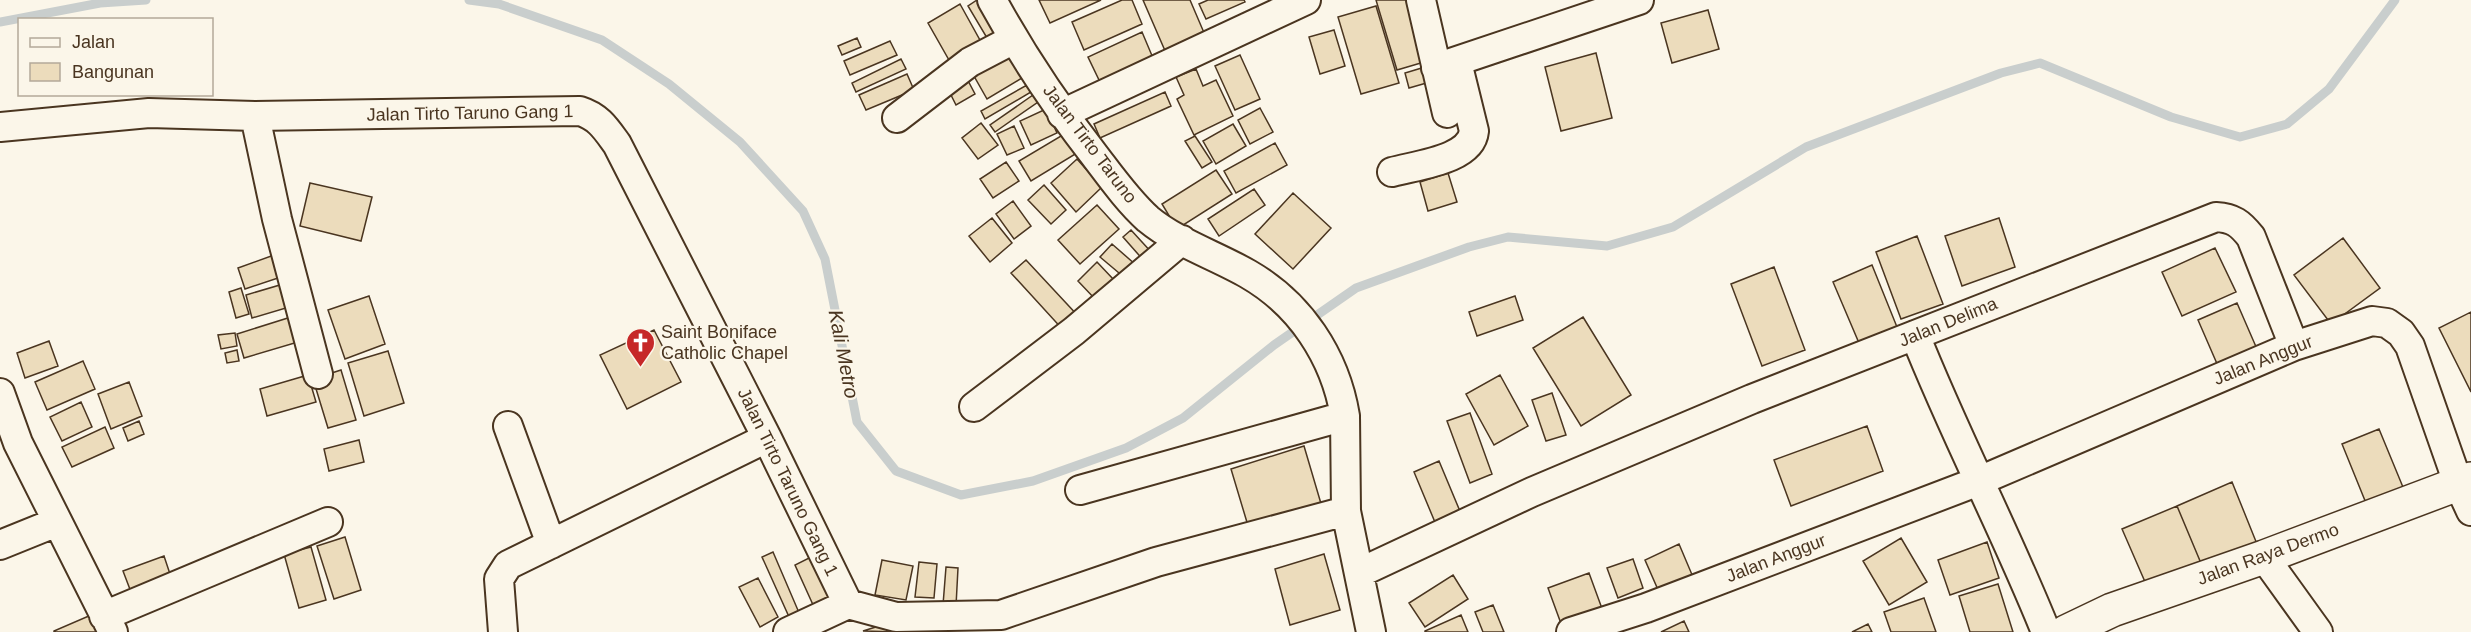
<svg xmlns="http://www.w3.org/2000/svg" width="2471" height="632" font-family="Arial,sans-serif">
<rect width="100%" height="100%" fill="#fbf6e9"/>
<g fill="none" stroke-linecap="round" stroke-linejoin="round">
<!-- stream -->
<path stroke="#c9cecd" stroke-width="9" d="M469,0L499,4L602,40L669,84L740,142L803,211L825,259L857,422L896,471L961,495L1033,481L1126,448L1183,418L1274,345L1356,288L1469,247L1508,237L1607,246L1673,227L1806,147L2001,73L2040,63L2171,117L2240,137L2287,124L2329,89L2395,0
M0,22L100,3L146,0"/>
</g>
<!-- building -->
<path fill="#ecdcbc" stroke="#4a3520" stroke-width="1.5" d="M977,0H991L1006,26L987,38L968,6Z
M1039,0H1101L1050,23Z
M1122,0H1132L1142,24L1084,50L1072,22Z
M1143,0H1190L1205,35L1166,53Z
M1208,0H1244L1245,2L1206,19L1199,4Z
M1376,0H1413L1431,60L1397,70Z
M960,4L981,42L949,60L928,23Z
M1376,6L1399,83L1361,94L1338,17Z
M1708,10L1719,49L1672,63L1661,23Z
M1334,30L1345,66L1320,74L1309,37Z
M1142,32L1153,58L1100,82L1088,57Z
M857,38L861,47L842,55L838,46Z
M890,41L897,55L850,75L844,61Z
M1006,49L1022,78L987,99L970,69Z
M1596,53L1612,118L1561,131L1545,67Z
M1240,55L1260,99L1235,110L1215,66Z
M901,59L906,69L856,92L852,83Z
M1425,67L1430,82L1409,88L1405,73Z
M1196,69L1203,86L1216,80L1233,116L1194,135L1177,99L1184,95L1176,77Z
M907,74L914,90L866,110L859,95Z
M965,75L975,94L956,105L946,85Z
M1027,85L1031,92L985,119L981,111Z
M1165,92L1171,106L1100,138L1094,124Z
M1033,95L1038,102L995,132L990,125Z
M1260,108L1273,132L1250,144L1238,120Z
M1046,109L1057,133L1031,145L1020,121Z
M981,123L998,145L978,159L962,138Z
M1233,124L1246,146L1216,164L1203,141Z
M1014,126L1024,148L1007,155L997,134Z
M1066,133L1077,153L1031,181L1019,161Z
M1195,136L1212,162L1202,168L1185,141Z
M1275,143L1287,165L1236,193L1224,171Z
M1077,159L1102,187L1076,212L1051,183Z
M1006,162L1019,181L993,198L980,179Z
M1216,170L1232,194L1177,229L1162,204Z
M1448,173L1457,202L1428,211L1420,182Z
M310,183L372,197L361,241L300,226Z
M1044,185L1066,210L1051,224L1028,200Z
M1254,189L1265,205L1219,236L1208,219Z
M1293,193L1331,228L1293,269L1255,234Z
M1013,201L1031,226L1014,239L996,214Z
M1097,205L1119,229L1080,264L1058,240Z
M992,218L1012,243L990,262L969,236Z
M1999,218L2015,267L1962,286L1945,236Z
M1131,230L1153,254L1145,262L1123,237Z
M1917,236L1943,304L1901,319L1876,252Z
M2343,238L2380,288L2331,324L2294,275Z
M1112,244L1136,265L1125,278L1100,257Z
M2215,248L2236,292L2182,316L2162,272Z
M274,255L281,277L245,289L238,268Z
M1026,260L1080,318L1065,332L1011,273Z
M1097,262L1114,280L1095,299L1078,281Z
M1872,265L1897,327L1859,343L1833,282Z
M1774,267L1805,350L1762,366L1731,284Z
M290,282L296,305L252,318L246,295Z
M241,288L249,314L236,318L229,292Z
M369,296L385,344L345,359L328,310Z
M1515,296L1523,320L1477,336L1469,312Z
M2237,303L2257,349L2218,366L2198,320Z
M2471,312V392L2439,328Z
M291,317L298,342L244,358L237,334Z
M1583,317L1631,395L1581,426L1533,348Z
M654,330L681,382L627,409L600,355Z
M235,333L237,346L221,349L218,335Z
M49,341L58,366L25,378L17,353Z
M237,350L239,361L227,363L225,353Z
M388,351L404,403L364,416L348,363Z
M83,361L95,389L47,410L35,382Z
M341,370L356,420L328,428L313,379Z
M308,375L316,402L267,416L260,389Z
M1500,375L1528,426L1494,445L1466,394Z
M129,382L142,416L111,429L98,394Z
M1552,393L1566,435L1546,441L1532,400Z
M81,402L92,427L62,441L50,417Z
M1470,413L1492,474L1470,483L1447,421Z
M139,421L144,434L128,441L123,428Z
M1867,426L1883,471L1791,506L1774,460Z
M105,427L114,448L72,467L62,447Z
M2379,429L2405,492L2368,508L2342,444Z
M359,440L364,462L329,471L324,449Z
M1304,446L1322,507L1249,529L1231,469Z
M1439,461L1462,516L1437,527L1414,472Z
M2232,482L2257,544L2203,568L2177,506Z
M2177,506L2203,568L2149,591L2122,529Z
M345,537L361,590L334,599L317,546Z
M1901,538L1927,582L1889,605L1863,561Z
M1987,542L1999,578L1950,595L1938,560Z
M1679,544L1693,577L1659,592L1645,560Z
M311,547L326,600L299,608L284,554Z
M773,552L800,615L790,619L762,557Z
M817,554L837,595L814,607L795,565Z
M1324,554L1340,610L1290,625L1275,569Z
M164,556L171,577L131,592L123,571Z
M1633,559L1643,588L1618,598L1607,568Z
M882,560L913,566L906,600L875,595Z
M919,562L937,564L934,598L915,597Z
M946,567L958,568L956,606L943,605Z
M1589,573L1604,614L1563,629L1548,588Z
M1453,575L1468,599L1425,627L1409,603Z
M758,578L778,617L760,627L739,587Z
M1998,584L2013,632H1970L1959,596Z
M1924,598L1936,632H1891L1884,612Z
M1493,605L1504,632H1483L1475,612Z
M98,612L107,632H54V631Z
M1461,615L1468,632H1425V631Z
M895,621L899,632L863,631Z
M1684,621L1689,632H1661Z
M1868,624L1872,632H1852Z"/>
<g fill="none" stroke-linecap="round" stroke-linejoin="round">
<defs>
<path id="minor" d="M992,0C1022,55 1057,107 1095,156C1111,177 1128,201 1148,219C1177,243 1215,255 1248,274C1300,304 1335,356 1345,416L1346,511L1371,632
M1421,0L1447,113
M1436,68L1639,0
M1062,114L1306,0
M255,116L277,219L318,374
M897,118L970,62L1014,39
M0,127L149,113L255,116L580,111C599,117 606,129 617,144L767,438L848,604L896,617L1001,615L1156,562L1346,511
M1392,172C1417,165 1471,160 1474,131L1457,62
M1915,335C1955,436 2006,532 2046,632
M0,393L18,443L113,632
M974,407L1074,331L1182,240
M508,426L551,544
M1080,490L1345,416
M0,545L57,522
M2264,557L2318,632
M1359,573L1532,492L1752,399L2216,217C2233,218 2240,223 2251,237L2294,346
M104,616L328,522
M503,632L499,579L508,565L767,438
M788,632L848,604
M1571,632L1646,608L1979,481L2294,346L2372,321L2387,323L2401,333L2410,346L2458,483L2471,511"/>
<path id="tertiary" d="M2066,632L2112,610L2264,557L2471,479"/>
</defs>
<!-- minor casing -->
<use href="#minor" stroke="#4a3520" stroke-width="32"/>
<!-- tertiary casing -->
<use href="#tertiary" stroke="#4a3520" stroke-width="36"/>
<!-- minor -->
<use href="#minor" stroke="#fbf6e9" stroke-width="28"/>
<!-- tertiary -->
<use href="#tertiary" stroke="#fbf6e9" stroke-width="33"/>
</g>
<!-- icons -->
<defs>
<symbol id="church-pin" viewBox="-11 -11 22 30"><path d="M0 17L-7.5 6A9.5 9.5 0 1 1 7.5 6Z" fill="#c62828" stroke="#fbf6e9"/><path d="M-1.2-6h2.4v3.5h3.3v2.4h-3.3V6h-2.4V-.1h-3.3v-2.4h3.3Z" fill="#fff"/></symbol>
</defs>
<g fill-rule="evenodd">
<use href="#church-pin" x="624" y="326" width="33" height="45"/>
</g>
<g text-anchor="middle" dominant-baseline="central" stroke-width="4.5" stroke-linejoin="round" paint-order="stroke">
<!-- street labels -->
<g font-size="18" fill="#4a3520" stroke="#fbf6e9">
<text transform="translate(470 113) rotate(-1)">Jalan Tirto Taruno Gang 1</text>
<text transform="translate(1090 144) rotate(53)">Jalan Tirto Taruno</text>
<text transform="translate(1948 322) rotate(-22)">Jalan Delima</text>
<text transform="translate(2263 360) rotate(-22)">Jalan Anggur</text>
<text transform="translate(788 482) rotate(64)">Jalan Tirto Taruno Gang 1</text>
<text transform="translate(2268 554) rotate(-20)">Jalan Raya Dermo</text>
<text transform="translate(1776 558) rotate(-21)">Jalan Anggur</text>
</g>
<!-- poi labels -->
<g font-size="18" fill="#4a3520" stroke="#fbf6e9" text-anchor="start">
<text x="661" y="332">Saint Boniface<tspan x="661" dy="21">Catholic Chapel</tspan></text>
</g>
<!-- water labels -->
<g font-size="20" font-style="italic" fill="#4a3520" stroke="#fbf6e9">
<text transform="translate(844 354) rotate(79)">Kali Metro</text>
</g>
</g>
<!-- legend -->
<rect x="18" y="18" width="195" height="78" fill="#fbf6e9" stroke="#b4a999" stroke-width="1.5"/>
<rect x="30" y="38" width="30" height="9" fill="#fbf6e9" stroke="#b4a999" stroke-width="1.5"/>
<text x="72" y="48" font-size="18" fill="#4a3520">Jalan</text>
<rect x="30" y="63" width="30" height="18" fill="#ecdcbc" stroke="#b4a999" stroke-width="1.5"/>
<text x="72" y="78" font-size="18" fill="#4a3520">Bangunan</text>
</svg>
